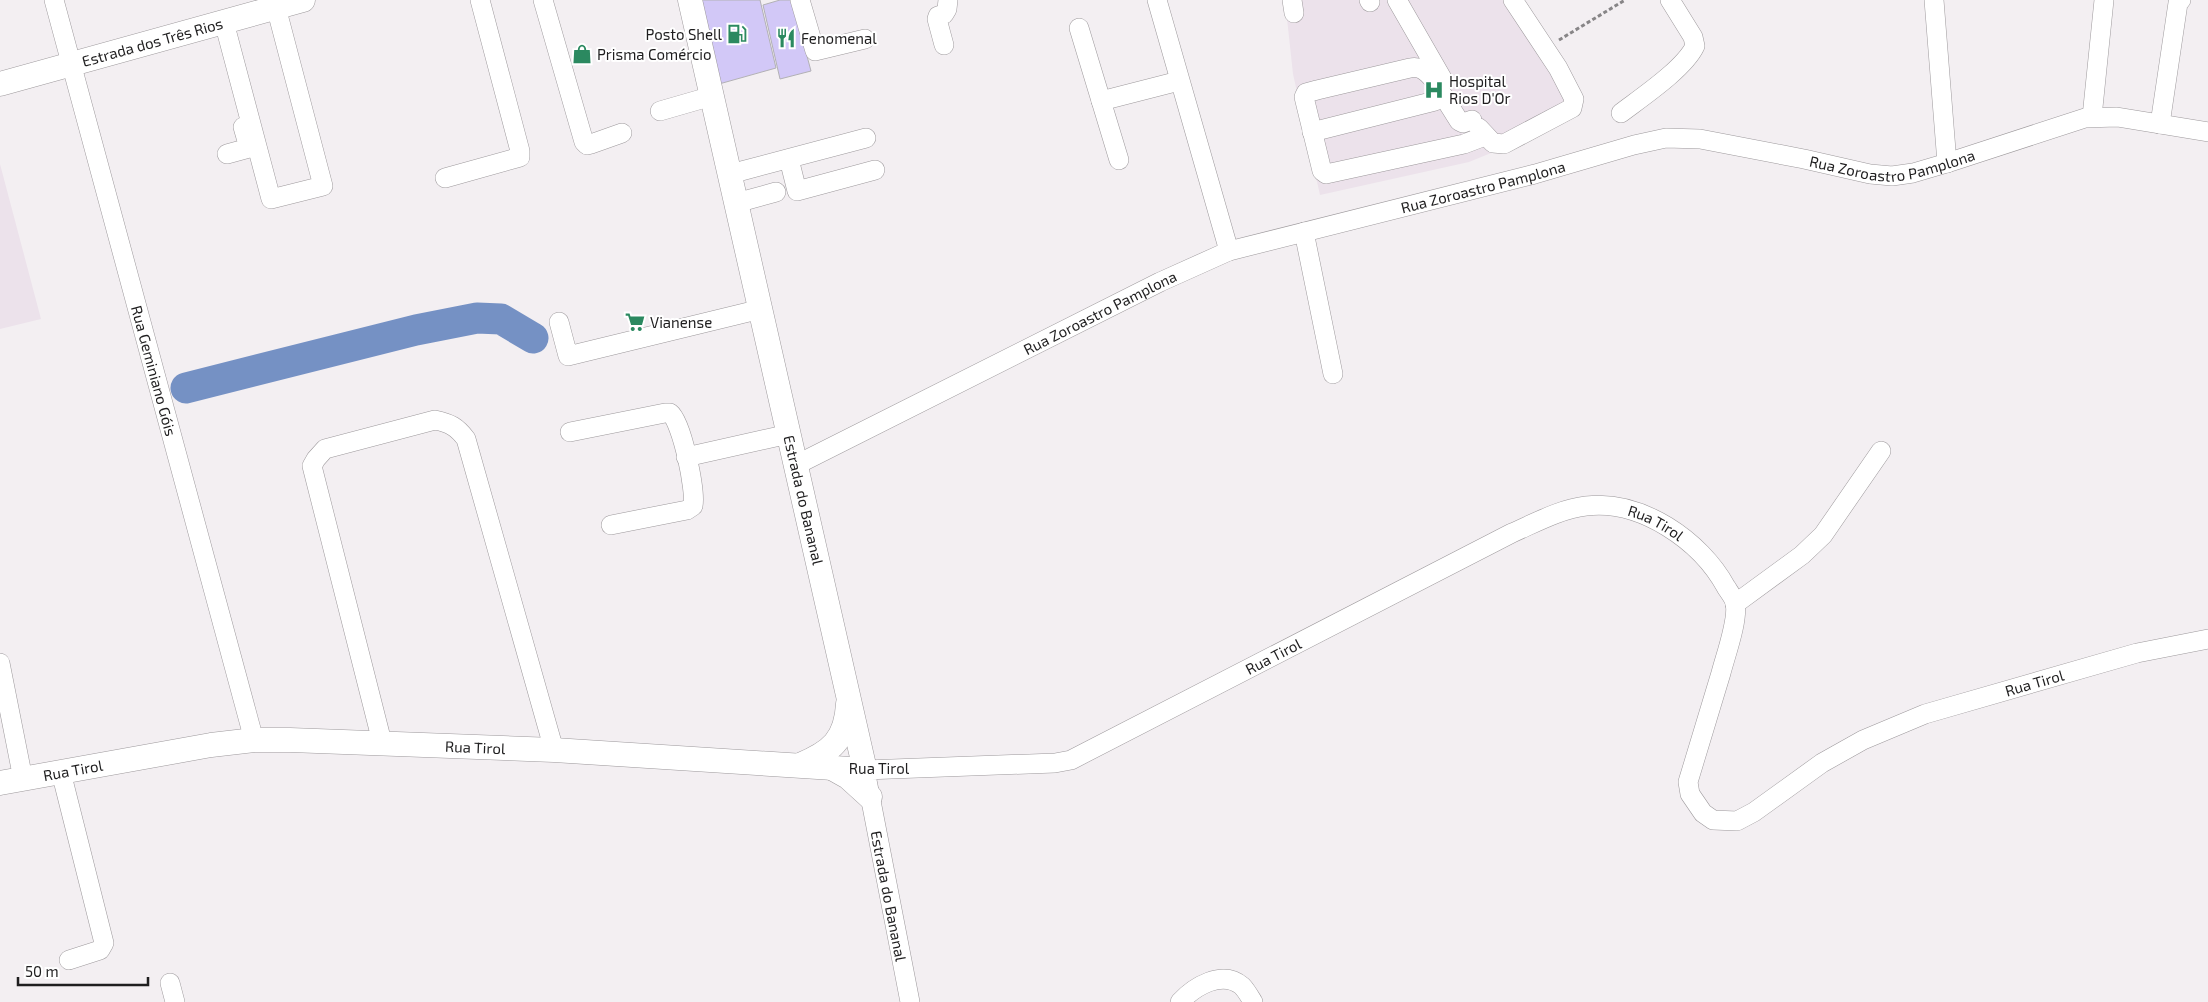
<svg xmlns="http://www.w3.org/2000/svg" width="2208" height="1002" font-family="'Exo 2',sans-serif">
<rect width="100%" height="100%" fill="#f3eff2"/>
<!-- built -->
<path fill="#ece2eb" d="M1285,0H1522L1580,105L1525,139L1469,162L1320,195L1293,74Z
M0,164L41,319L0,329Z"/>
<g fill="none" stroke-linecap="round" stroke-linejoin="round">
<!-- river -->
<path stroke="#7591c4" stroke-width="31" d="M186,388L416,330L477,318L501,319L533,338"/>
</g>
<!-- building -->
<path fill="#d2c8f7" stroke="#b2b1b5" d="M699,0H760L776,68L719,84Z
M780,0H792L811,71L780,79L763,5Z"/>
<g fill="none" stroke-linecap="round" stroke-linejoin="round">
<defs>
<g id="minor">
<path id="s1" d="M54,0L254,740"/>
<path d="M543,0L584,142L587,145L591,144L622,133"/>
<path d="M800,0L815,51L865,39"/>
<path d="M1157,0L1229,251"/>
<path d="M1292,0L1294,13"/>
<path d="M1369,0L1370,2"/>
<path d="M1397,0L1443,80"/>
<path d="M1934,0L1947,163"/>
<path d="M224,22L271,199L323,186L276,7"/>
<path d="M1079,28L1119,160"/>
<path d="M944,45L937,19L938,16L944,14L947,9L948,0"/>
<path d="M1101,101L1179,81"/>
<path d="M660,111L712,96"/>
<path d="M1621,113C1642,97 1684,69 1695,46L1693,37L1670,0"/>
<path d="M2092,117L2104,0"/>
<path d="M1472,120L1463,123L1459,121L1432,78C1426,71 1420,66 1410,68L1317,90L1306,93L1304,97L1322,171L1326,174L1464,144L1485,136"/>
<path d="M2160,124L2178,3L2181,0"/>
<path d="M1479,128L1493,143L1504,144L1572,108L1574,99L1558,68L1513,0"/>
<path d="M1312,132L1435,101"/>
<path d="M227,154L249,148L243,127"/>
<path d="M789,159L797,191L875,170"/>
<path d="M730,174L866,138"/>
<path d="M445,178L520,157V151L480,0"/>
<path d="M736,203L776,192"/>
<path d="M1304,232L1333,374"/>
<path d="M559,322L568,356L761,309"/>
<path d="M570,432L665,413H670C682,422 696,491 693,506L687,510L611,525"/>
<path d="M686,457L789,434"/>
<path id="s2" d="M796,465L1160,282L1229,251L1535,174L1634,145L1666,138L1700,139L1804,159L1870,174L1892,176L1913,173L1947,163L2085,118L2117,117L2208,132"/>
<path d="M1735,604L1802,555L1823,535L1881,451"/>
<path d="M0,663L23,779"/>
<path d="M382,742L312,466L316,459L325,449L435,420C450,423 457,427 466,439L554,750"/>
<path d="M61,772L104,943L100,950L69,960"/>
<path d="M170,983L175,1002"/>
<path id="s3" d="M910,1002L865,770L1055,763L1071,760L1512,533C1535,523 1560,509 1586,506C1641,499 1701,541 1726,587C1729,592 1734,598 1735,603C1739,619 1725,657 1721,673C1710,710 1699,746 1688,782L1690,794L1703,813L1713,820L1737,821L1754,812L1822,763L1863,740L1925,714L2137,653L2208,639"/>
<path d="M1180,1002C1194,987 1222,969 1242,986C1246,990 1250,997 1253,1002"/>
</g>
<g id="major">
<path id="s4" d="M0,84L303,0"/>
<path d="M800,765C831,752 846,740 848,704"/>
<path d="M832,768L848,777L870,797"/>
<path id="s5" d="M0,783L211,745L254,740H290L554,750L865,770L690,0"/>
</g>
</defs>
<!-- minor casing -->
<use href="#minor" stroke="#9d999c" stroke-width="20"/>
<!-- major casing -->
<use href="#major" stroke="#9d999c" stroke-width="25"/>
<!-- path -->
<path stroke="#878587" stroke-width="3" stroke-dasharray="4 2.5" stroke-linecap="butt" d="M1559,40L1625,0"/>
<!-- minor -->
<use href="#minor" stroke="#fff" stroke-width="19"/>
<!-- major -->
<use href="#major" stroke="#fff" stroke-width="24"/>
</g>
<!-- icons -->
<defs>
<symbol id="fuel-bare" viewBox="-9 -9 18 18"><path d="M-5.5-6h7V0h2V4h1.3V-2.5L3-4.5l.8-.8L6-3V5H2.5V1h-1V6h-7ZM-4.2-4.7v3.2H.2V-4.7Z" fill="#2b8960" stroke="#fff" stroke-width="2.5" paint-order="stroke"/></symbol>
<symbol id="restaurant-bare" viewBox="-9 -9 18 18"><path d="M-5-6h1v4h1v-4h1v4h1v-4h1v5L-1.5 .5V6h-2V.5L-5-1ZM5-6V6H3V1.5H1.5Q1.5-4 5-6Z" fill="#2b8960" stroke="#fff" stroke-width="2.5" paint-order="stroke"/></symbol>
<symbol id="shop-bare" viewBox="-9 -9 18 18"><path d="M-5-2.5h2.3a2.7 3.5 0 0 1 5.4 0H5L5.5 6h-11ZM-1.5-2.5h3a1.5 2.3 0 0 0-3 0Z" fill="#2b8960" stroke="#fff" stroke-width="2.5" paint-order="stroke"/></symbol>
<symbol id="hospital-bare" viewBox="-9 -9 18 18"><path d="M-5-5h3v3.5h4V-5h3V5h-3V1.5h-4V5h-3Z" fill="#2b8960" stroke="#fff" stroke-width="2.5" paint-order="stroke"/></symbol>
<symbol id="supermarket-bare" viewBox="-9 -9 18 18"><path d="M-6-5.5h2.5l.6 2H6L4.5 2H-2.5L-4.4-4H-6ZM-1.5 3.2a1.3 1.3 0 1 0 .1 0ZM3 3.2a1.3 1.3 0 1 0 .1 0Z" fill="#2b8960" stroke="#fff" stroke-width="2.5" paint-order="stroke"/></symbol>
</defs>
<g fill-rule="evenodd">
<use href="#fuel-bare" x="723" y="20" width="28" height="28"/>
<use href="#restaurant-bare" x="772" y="24" width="28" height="28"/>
<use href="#shop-bare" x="568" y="40" width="28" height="28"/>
<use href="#hospital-bare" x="1420" y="76" width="28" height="28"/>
<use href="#supermarket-bare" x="621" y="308" width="28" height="28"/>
</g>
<g text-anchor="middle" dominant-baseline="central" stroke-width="4" stroke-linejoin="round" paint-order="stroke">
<!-- poi labels -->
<g font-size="15" fill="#1f1e1f" stroke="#fff" text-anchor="start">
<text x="722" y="34" text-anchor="end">Posto Shell</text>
<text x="801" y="38">Fenomenal</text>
<text x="597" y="54">Prisma Comércio</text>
<text x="1449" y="81">Hospital<tspan x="1449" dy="17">Rios D'Or</tspan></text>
<text x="650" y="322">Vianense</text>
</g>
<!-- street labels -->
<g font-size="15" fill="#1f1e1f" stroke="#fff">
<text stroke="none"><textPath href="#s4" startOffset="158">Estrada dos Três Rios</textPath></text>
<text stroke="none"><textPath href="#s2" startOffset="1165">Rua Zoroastro Pamplona</textPath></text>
<text stroke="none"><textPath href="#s2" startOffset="745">Rua Zoroastro Pamplona</textPath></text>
<text stroke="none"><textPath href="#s2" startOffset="340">Rua Zoroastro Pamplona</textPath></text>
<text stroke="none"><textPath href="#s1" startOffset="384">Rua Geminiano Góis</textPath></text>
<text transform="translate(804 500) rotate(77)">Estrada do Bananal</text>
<text stroke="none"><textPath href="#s3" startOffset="1091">Rua Tirol</textPath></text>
<text stroke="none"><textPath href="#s3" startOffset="670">Rua Tirol</textPath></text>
<text stroke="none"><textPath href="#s3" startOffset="1795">Rua Tirol</textPath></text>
<text stroke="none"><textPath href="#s5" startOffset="479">Rua Tirol</textPath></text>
<text x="879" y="768">Rua Tirol</text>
<text stroke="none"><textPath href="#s5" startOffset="74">Rua Tirol</textPath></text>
<text transform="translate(889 896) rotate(79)">Estrada do Bananal</text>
</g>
</g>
<!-- scale -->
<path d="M18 977v8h130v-8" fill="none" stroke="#1f1e1f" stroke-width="2.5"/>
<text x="25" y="977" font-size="15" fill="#1f1e1f" stroke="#ffffff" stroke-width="4" paint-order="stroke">50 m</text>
</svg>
